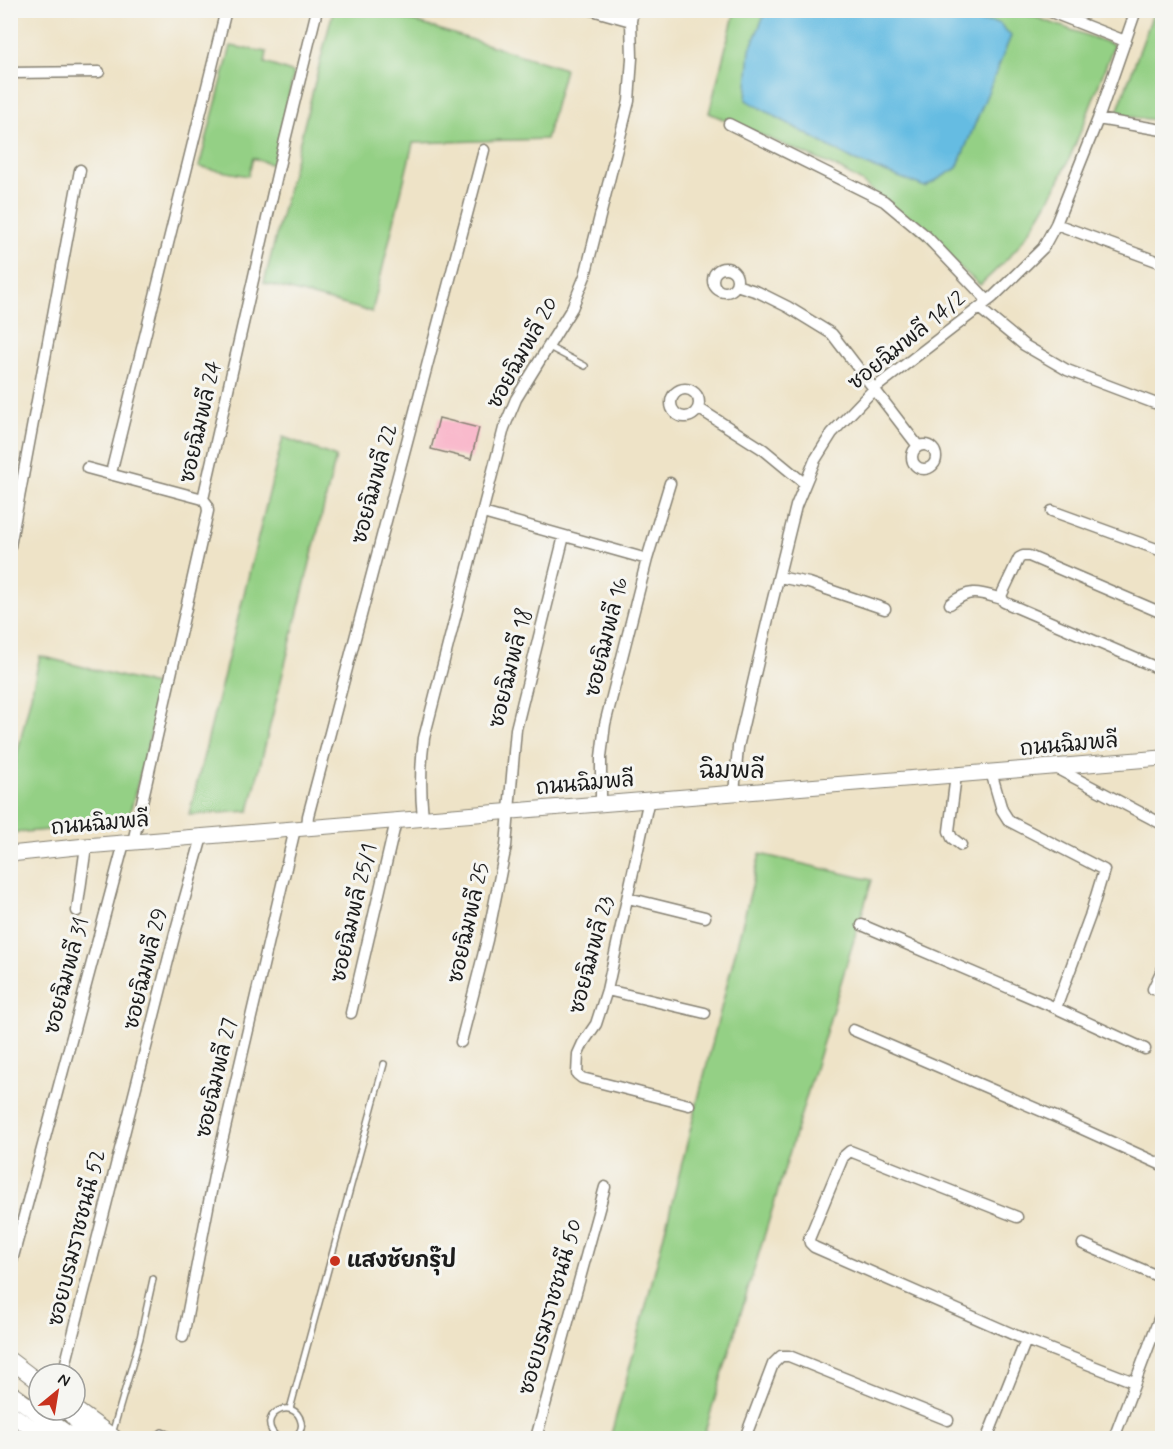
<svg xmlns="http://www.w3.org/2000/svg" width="1173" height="1449" font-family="Mynerve,'Playpen Sans Thai',sans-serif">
<rect width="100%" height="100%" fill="#f6f6f2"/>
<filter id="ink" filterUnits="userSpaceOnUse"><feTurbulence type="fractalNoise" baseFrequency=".0167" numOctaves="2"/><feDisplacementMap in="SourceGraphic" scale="12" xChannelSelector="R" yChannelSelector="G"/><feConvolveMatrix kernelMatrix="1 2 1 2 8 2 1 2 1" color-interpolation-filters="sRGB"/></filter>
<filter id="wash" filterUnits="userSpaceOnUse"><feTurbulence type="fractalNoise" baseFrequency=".008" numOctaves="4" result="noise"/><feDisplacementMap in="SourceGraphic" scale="24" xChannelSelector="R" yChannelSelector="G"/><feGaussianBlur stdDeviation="1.35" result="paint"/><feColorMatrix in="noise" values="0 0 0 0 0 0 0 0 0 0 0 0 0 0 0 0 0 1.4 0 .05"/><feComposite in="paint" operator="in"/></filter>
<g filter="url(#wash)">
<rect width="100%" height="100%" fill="#eee3c7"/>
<!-- green -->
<path fill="#94d085" stroke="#587650" stroke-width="1.5" d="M333,11H380L565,69L546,139L413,143L372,312L264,283Z
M735,11H1018L1114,45C1086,115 1064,190 1016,249C1005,262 992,274 980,285L862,182L836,167L709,113Z
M1154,11H1162V121L1116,115Z
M231,46L267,52L265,63L294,73L273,165L253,158L248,176L199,167Z
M283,437L336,457L249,811L189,815Z
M40,656L163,687L127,824L11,833V781Z
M760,854L872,880L703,1438H610L638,1337Z"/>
<!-- water -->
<path fill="#65bce2" stroke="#406c7f" stroke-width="1.5" d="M766,11H854L999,23L1011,36L957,168L925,187L853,160L746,100L750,49Z"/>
<g id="blocks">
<!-- building -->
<path fill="#faa5bf" d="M439,418L479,428L471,459L431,449Z"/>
</g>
</g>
<g filter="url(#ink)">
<use href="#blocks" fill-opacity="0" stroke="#858072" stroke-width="1.5"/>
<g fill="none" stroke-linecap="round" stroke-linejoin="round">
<defs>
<path id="lane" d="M549,347L585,366
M290,1409L384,1064
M112,1434L140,1338L153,1279
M154,1438L162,1432L178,1438
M278,1438C252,1416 295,1394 301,1422C303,1429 299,1434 293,1438"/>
<path id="street" d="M592,10L631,21
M1046,10L1125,41
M10,73L99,72
M1098,119L1162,130
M729,124L884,201L926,236L988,301
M1056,224L1162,263
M713 280a12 12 0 1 1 24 0a12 12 0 1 1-24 0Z
M736,285L758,292L788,307L832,334L918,446
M979,308L1024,345L1067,370L1154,403
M671 403a14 14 0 1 1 28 0a14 14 0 1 1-28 0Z
M698,408L764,450L804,483
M912 457a12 12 0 1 1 24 0a12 12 0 1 1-24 0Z
M87,468L203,499
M111,473L226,10
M1052,511L1162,551
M483,513L647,559
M10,546L80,170
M779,577L809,583L885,609
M950,604C970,588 978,592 1002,599
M1162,613L1029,556H1023L1019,558L1001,596L1004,602L1162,670
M1054,767L1162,824
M991,772L1002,810L1009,821L1104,870L1090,916L1056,1008
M956,775L949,831L952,838L961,845
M734,794L738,747L767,623L796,506L815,460L832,433L875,388L993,297L1043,248L1056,224L1098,119L1136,10
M649,799L607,990L596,1024L583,1043L578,1054L577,1074L582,1078L689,1105
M601,804V757L605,724L647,559L670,483
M423,818C420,789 420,767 424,738L504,428L516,399L572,308L585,276L629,101L632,58L631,21L633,10
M307,828L308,816L484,150
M133,842L208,511L207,504L203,499L285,140L317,10
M628,898L705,917
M77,911L86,846
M862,925L1056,1008L1145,1049
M1153,989L1162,970
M607,990L705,1013
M351,1013L396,821
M853,1030L1058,1118L1162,1165
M461,1042L487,940L506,846L516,729L564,536
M1017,1217L850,1151L843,1157L809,1239L810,1243L814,1247L1026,1340L1134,1382
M1083,1244L1162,1278
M10,1268L124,843
M183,1337L215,1171L295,829
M63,1374L175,933L202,837
M536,1438L605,1187
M745,1438L773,1364L781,1356H789L948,1420
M987,1438L1026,1340
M1114,1438L1162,1311"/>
<path id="secondary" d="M10,854L86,846L1162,758
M10,1360L39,1382
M75,1409L115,1438"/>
<path id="primary" d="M10,1393L73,1438
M67,1410L92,1438
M10,1413L46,1438
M10,1434L16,1438"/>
</defs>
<!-- lane casing -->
<use href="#lane" stroke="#858072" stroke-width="8"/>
<!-- street casing -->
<use href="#street" stroke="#858072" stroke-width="13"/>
<!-- secondary casing -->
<use href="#secondary" stroke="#858072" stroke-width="17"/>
<!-- primary casing -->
<use href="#primary" stroke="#858072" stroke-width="19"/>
<!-- lane -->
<use href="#lane" stroke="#fff" stroke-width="5"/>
<!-- street -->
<use href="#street" stroke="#fff" stroke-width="10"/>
<!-- secondary -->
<use href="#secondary" stroke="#fff" stroke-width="15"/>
<!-- primary -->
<use href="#primary" stroke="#fff" stroke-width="16"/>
</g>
</g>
<!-- markers -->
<circle fill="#c8321e" stroke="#f6f6f2" stroke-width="2" cx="335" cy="1261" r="6"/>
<g text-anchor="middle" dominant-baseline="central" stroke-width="6" stroke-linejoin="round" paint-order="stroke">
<!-- street labels -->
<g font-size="21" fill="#1c1c1c" stroke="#f6f6f2">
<text transform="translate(907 341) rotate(-39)">ซอยฉิมพลี 14/2</text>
<text transform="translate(523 353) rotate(-61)">ซอยฉิมพลี 20</text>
<text transform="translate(201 422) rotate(-77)">ซอยฉิมพลี 24</text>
<text transform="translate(375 484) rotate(-75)">ซอยฉิมพลี 22</text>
<text transform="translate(607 637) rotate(-76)">ซอยฉิมพลี 16</text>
<text transform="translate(511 668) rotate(-76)">ซอยฉิมพลี 18</text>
<text transform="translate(1069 745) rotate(-5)">ถนนฉิมพลี</text>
<text transform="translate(585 784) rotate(-5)">ถนนฉิมพลี</text>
<text transform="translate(100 824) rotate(-5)">ถนนฉิมพลี</text>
<text transform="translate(354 913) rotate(-77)">ซอยฉิมพลี 25/1</text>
<text transform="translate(469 923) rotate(-77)">ซอยฉิมพลี 25</text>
<text transform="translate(592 955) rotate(-75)">ซอยฉิมพลี 23</text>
<text transform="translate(146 969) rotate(-76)">ซอยฉิมพลี 29</text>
<text transform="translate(67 976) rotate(-75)">ซอยฉิมพลี 31</text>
<text transform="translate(217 1078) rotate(-77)">ซอยฉิมพลี 27</text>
<text transform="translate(77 1238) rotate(-76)">ซอยบรมราชชนนี 52</text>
<text transform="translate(551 1307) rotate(-74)">ซอยบรมราชชนนี 50</text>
</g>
<!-- poi labels -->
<g font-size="21" font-weight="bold" fill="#1c1c1c" stroke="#f6f6f2" text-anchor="start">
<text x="347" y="1261">แสงชัยกรุ๊ป</text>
</g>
<!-- quarter labels -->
<g font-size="24" fill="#1c1c1c" stroke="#f6f6f2">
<text x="732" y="771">ฉิมพลี</text>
</g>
</g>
<!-- margin -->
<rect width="1173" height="1449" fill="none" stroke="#f6f6f2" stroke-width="36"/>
<!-- north arrow -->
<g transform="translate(57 1392) rotate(30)"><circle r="28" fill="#f6f6f2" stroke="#9f9f9c" stroke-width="1.5"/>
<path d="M0-4.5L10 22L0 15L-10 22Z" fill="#c8321e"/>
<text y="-9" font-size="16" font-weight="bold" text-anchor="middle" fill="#1c1c1c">N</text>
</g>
</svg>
